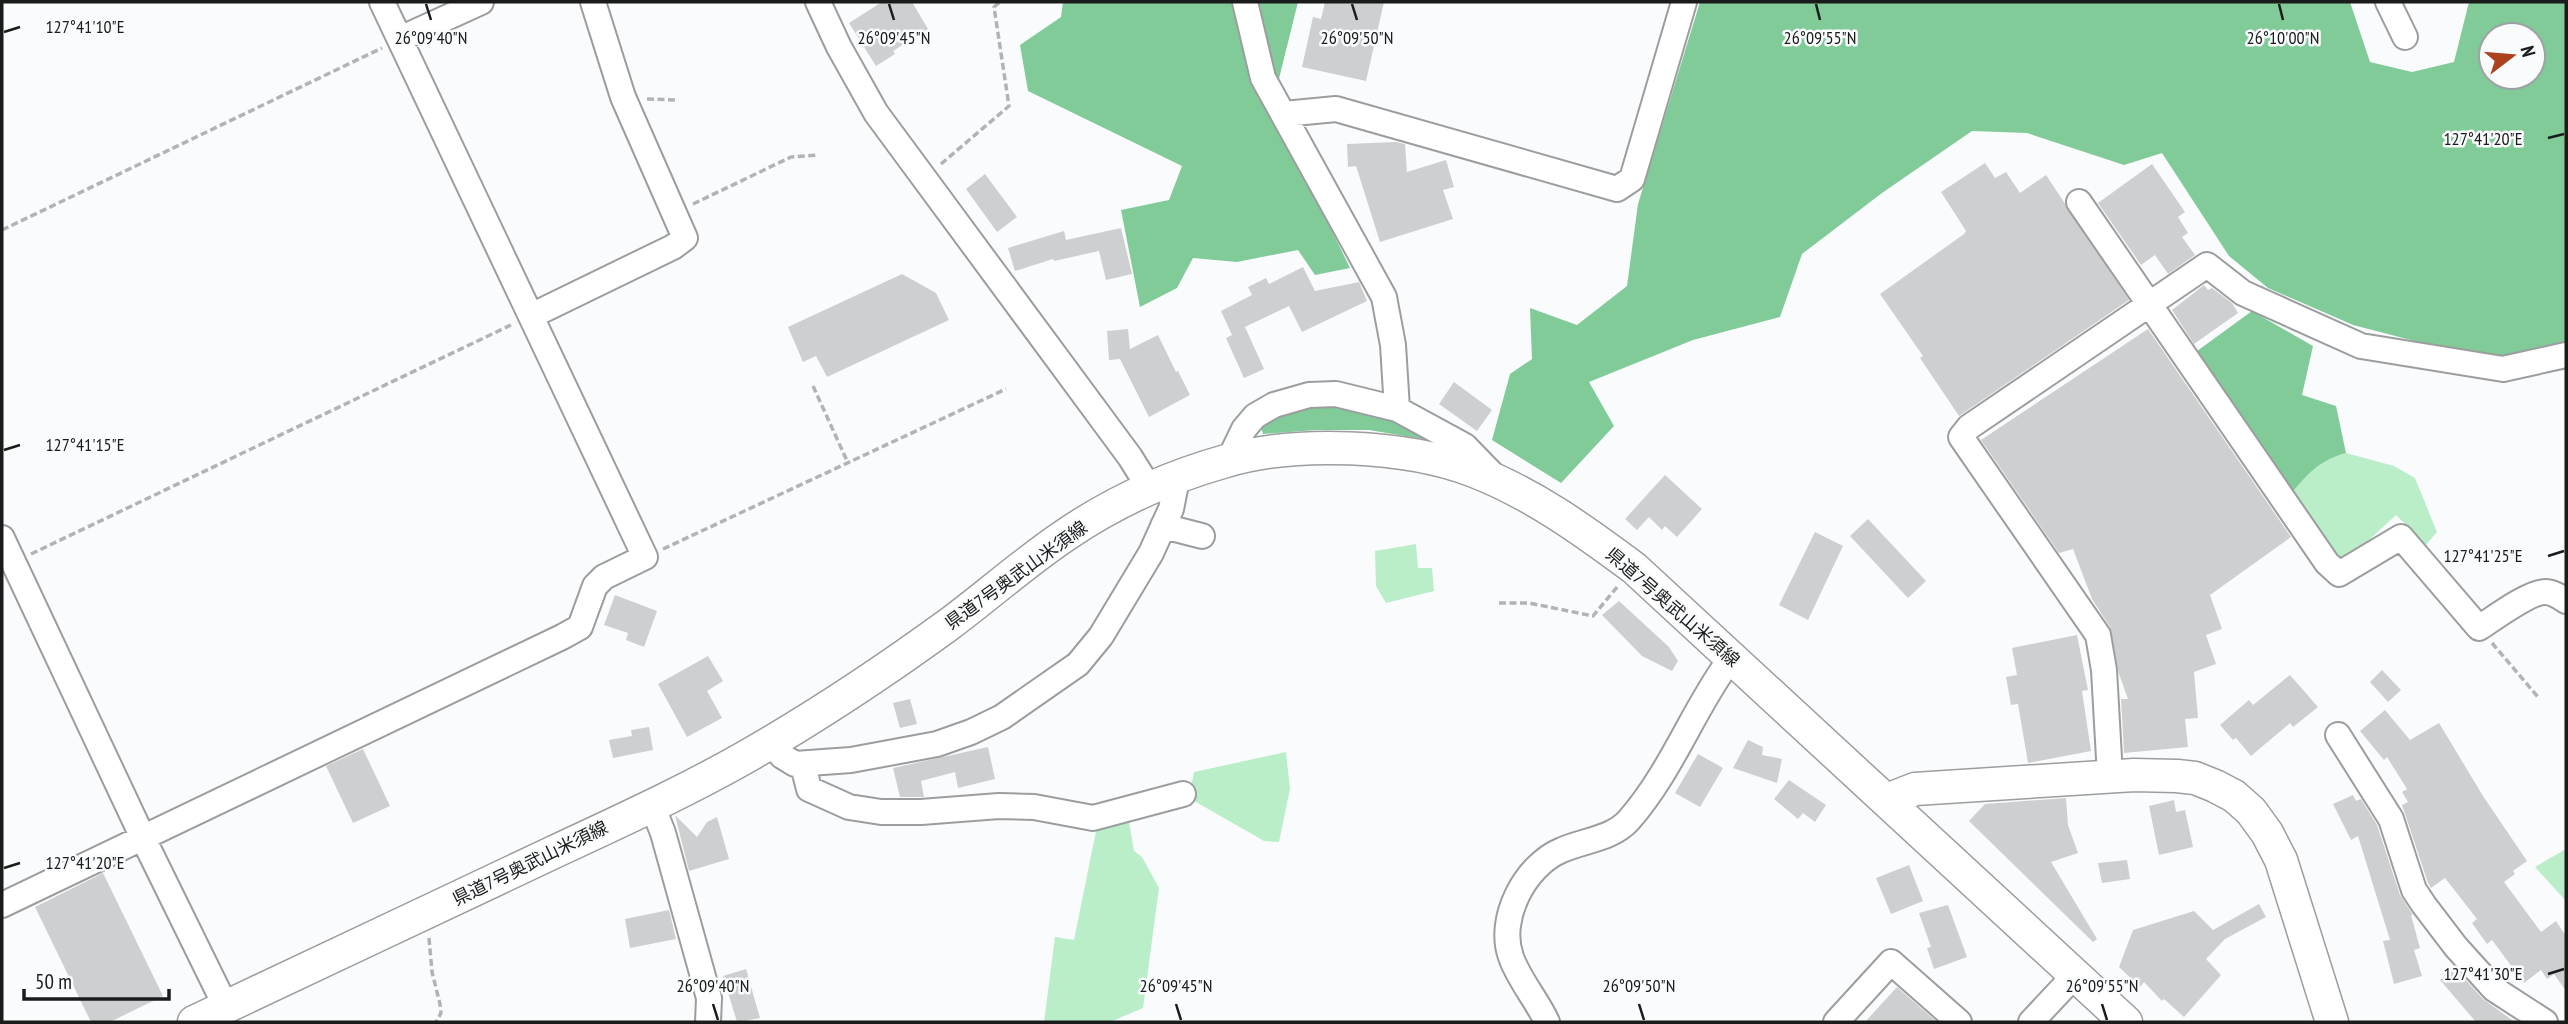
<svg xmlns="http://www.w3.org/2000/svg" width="2568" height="1024" font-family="'PT Sans Narrow','Noto Sans JP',sans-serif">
<rect width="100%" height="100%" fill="#fafbfd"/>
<!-- green -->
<path fill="#baeec9" d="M2346,453L2394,466L2415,478L2437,532L2426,545L2396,515L2368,541L2333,561L2290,495C2308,474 2319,460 2346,453Z
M1416,544L1418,568H1432L1434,591L1386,603L1376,586L1375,551Z
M1286,752L1290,789L1279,842L1264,841L1189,798L1194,772Z
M1129,822L1134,851L1142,857L1159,888L1143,1008L1110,1022H1044L1055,937L1074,940L1097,826Z
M2566,849V901L2535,867Z"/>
<!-- forest -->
<path fill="#81cb99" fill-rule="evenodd" d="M1063,2H1298L1272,107L1350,268L1315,275L1298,250L1237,262L1193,258L1177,288L1140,307L1121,210L1169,200L1182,166L1028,91L1020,45L1061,17Z
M1700,2H2350L2370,62L2412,72L2454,62L2469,2H2566V343L2484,359L2353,325L2268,288L2229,256L2162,153L2124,165L2027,133L1972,131L1882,193L1802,254L1780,317L1693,340L1589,382L1614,426L1561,483L1492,440L1510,374L1532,359L1530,308L1577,325L1627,286L1638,204ZM2491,35H2533V77H2491Z
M2252,311L2313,346L2302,395L2336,406L2346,453C2318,461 2308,474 2290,495L2193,354Z
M1316,406C1357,408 1400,419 1435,441L1369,430H1316L1263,434L1260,424L1282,413Z"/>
<!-- building -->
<path fill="#cecfd1" d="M882,2H912L928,29L893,51L895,54L876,66L849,23Z
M1325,2H1384L1366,81L1302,67L1313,17L1321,19Z
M1396,142L1405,144L1407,172L1446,160L1454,187L1443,190L1453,219L1380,242L1356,166L1348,167L1347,144Z
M1985,163L1995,178L2006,172L2020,193L2046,175L2129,300L1959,416L1920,358L1923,356L1880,294L1964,234L1966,231L1941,192Z
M2152,164L2185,212L2178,217L2188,233L2182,237L2195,255L2168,274L2155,255L2141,265L2098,203Z
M985,174L1017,217L997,232L966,189Z
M1121,228L1132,274L1106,280L1099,251L1054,261L1053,259L1015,271L1008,248L1064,231L1066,240Z
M1303,267L1315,291L1359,282L1367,301L1302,332L1289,306L1245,327L1264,369L1244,378L1226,338L1232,335L1221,311L1252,295L1248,287L1266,278L1269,284Z
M902,274L936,293L949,320L827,377L816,356L803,362L788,327Z
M2204,285L2208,290L2212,288L2232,303L2238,313L2194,344L2172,310Z
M1128,329L1130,349L1158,335L1176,372L1178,371L1190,395L1149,417L1120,359L1109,360L1107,331Z
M2148,329L2291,537L2210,595L2222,629L2206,635L2216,664L2194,672L2198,718L2185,719L2188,747L2124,753L2121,699H2128L2119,674L2110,627L2092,599L2073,549L2059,553L1981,440Z
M1454,382L1492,410L1477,431L1439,404Z
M1665,475L1702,509L1677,537L1665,526L1662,530L1649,517L1637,530L1625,519Z
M1868,519L1926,581L1908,598L1850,536Z
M1815,532L1843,546L1808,620L1779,605Z
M615,595L657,611L644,647L626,640L628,633L604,625Z
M1619,601L1669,647L1678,661L1672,671L1642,656L1602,615Z
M2077,635L2088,690L2082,691L2091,751L2028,763L2018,704L2011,705L2006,677L2017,675L2012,648Z
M708,656L723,681L707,691L722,718L687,737L658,684Z
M2382,670L2401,690L2388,702L2370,682Z
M2290,675L2318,707L2293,727L2290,723L2251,756L2236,738L2233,740L2220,725L2249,700L2253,705Z
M910,699L917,724L900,728L893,703Z
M2385,710L2410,740L2439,723L2483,796L2527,861L2513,871L2515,874L2504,882L2541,932L2556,921L2566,936V991L2554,974L2547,979L2541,970L2524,983L2492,940L2487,944L2472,923L2477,919L2445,878L2431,888L2428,883L2402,805L2408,802L2402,792L2407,789L2387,757L2384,760L2360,731Z
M649,727L653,750L613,758L609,740L632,736L631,730Z
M1748,740L1763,747L1762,755L1782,759L1777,783L1733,768Z
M988,747L995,779L958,788L955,772L921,781L924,797H900L893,768Z
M363,749L390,806L353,823L326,766Z
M1698,754L1723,768L1700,807L1675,793Z
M1789,780L1826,805L1815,822L1803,813L1798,819L1774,799Z
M2353,795L2356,801L2361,799L2377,825L2400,895L2413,915H2411L2420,948L2414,950L2422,976L2394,984L2383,941L2390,940L2358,836L2351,840L2333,804Z
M2066,798L2068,825L2078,853L2051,862L2097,939L2093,942L1969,821L1985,804Z
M2174,800L2176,812L2185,810L2193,847L2159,855L2149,806Z
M675,815L697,837L707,822L717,817L729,859L689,871Z
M2127,860L2130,879L2102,883L2098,863Z
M1909,865L1923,901L1891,914L1876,878Z
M103,873L163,996L110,1022H91L35,907Z
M2259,904L2266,917L2225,939L2206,959L2221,975L2184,1017L2164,999L2162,1001L2144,982L2140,987L2119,967L2133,930L2194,911L2213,930Z
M1948,905L1967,957L1934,969L1927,948L1931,947L1919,913Z
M669,910L676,939L630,948L625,919Z
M2454,967L2483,999L2515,1022H2476L2440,980Z
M746,969L760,1018L737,1022L723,976Z
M1897,987L1937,1022H1865Z"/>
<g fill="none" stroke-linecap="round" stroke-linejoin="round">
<defs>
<path id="minor" d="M818,2L839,47L876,113L1130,457L1150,489
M1245,2L1263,78L1384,297L1393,345L1397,409
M2388,2L2405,37
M400,39L481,2
M1284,114L1336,109L1617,189L1632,179L1684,2
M2079,202L2327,563L2339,574L2401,537L2479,628C2493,619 2529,592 2545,592C2553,592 2560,597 2566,601
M531,316L673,247L685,238L623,97L593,2
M1229,460L1244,429L1255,416L1274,405L1309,395L1336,394L1397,409L1465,446L1496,478
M1163,526L1202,536
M2,538L143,838L226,1007
M2338,735L2391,819L2414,890L2424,905L2456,947L2494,989L2545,1022
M770,743L782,756L795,764L851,760L937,744L971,732L1002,717L1078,664L1101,636L1151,553L1171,509L1177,479
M803,765L809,789L849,807L881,812H921L999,806L1034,807L1093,818L1183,794
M2110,776L2104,670L2098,635L1961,437L1969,427L2207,265L2243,293L2361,346L2503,369L2566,355
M652,805L663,833L709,998L708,1022
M2,905L562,637L580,627L595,586L604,577L645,557L382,2
M1547,1022C1537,1000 1519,980 1511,957C1497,919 1525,865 1562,850C1585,840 1612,839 1629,820C1672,771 1693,709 1731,658
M1836,1022L1891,962L1959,1022
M2031,1022L2075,975"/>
<path id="major" d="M1887,800L1915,789L2134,775L2177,776L2195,778L2215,786L2234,796L2251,811L2267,833L2281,860L2332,1022
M194,1022C314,965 434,909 554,852C618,822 682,793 744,758C814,718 882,673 948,625C987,596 1024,563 1064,536C1112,503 1169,477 1226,461C1296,440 1406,445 1474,471C1533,494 1583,530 1634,568L2126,1022"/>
</defs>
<!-- minor casing -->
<use href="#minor" stroke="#9c9d9e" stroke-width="28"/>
<!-- major casing -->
<use href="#major" stroke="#9c9d9e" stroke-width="35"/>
<!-- path -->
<path stroke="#b2b3b4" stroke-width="3.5" stroke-dasharray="7 3.5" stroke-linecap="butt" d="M647,99L676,100
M941,164L1009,106L994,7L1000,2
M693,204L791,157L817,155
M2,230L382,48
M813,386L848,463
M663,549L1006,389
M31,554L511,325
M1499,603H1529L1593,616L1618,586
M2492,643L2538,697
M429,938L432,972L440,1004L441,1013L436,1022"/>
<!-- minor -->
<use href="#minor" stroke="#fff" stroke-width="24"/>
<!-- major -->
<use href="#major" stroke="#fff" stroke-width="32"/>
</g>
<!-- ticks -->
<path fill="none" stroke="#1a1b1b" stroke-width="2.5" d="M426,4L431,20M889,4L894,20M1352,4L1357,20M1816,4L1820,20M2279,4L2283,20M4,32L20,27M2548,138L2564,134M4,450L20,445M2548,556L2564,551M4,868L20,863M2548,974L2564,969M713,1004L718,1020M1176,1004L1181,1020M1639,1004L1644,1020M2102,1004L2107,1020"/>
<g text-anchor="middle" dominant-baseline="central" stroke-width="5" stroke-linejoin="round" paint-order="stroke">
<!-- street labels -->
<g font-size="18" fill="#1a1b1b" stroke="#fafbfd">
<text transform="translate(1016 575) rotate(-36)">県道7号奥武山米須線</text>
<text transform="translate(1673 607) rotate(41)">県道7号奥武山米須線</text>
<text transform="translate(530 863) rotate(-26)">県道7号奥武山米須線</text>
</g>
</g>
<g font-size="18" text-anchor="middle" fill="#1a1b1b" stroke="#fafbfd" stroke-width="5" stroke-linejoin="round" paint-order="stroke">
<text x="85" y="33">127°41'10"E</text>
<text x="431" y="44">26°09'40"N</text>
<text x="894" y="44">26°09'45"N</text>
<text x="1357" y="44">26°09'50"N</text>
<text x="1820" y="44">26°09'55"N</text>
<text x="2283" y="44">26°10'00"N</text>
<text x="2483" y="145">127°41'20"E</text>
<text x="85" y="451">127°41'15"E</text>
<text x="2483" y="562">127°41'25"E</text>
<text x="85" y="869">127°41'20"E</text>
<text x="2483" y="980">127°41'30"E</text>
<text x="713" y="992">26°09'40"N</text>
<text x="1176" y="992">26°09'45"N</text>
<text x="1639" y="992">26°09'50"N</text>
<text x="2102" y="992">26°09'55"N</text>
</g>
<!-- border -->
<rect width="2568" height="1024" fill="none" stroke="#1a1b1b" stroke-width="7"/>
<!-- north arrow -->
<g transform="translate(2512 56) rotate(74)"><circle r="33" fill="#fafbfd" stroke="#a0a1a3" stroke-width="2"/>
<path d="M0-5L12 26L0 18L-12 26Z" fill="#ab441d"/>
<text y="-10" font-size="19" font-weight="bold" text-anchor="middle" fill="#1a1b1b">N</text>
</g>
<!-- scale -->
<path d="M24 989v10h145v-10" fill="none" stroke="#1a1b1b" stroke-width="3.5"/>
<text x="35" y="989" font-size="21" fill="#1a1b1b" stroke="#fafbfd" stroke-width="5" paint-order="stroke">50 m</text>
</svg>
